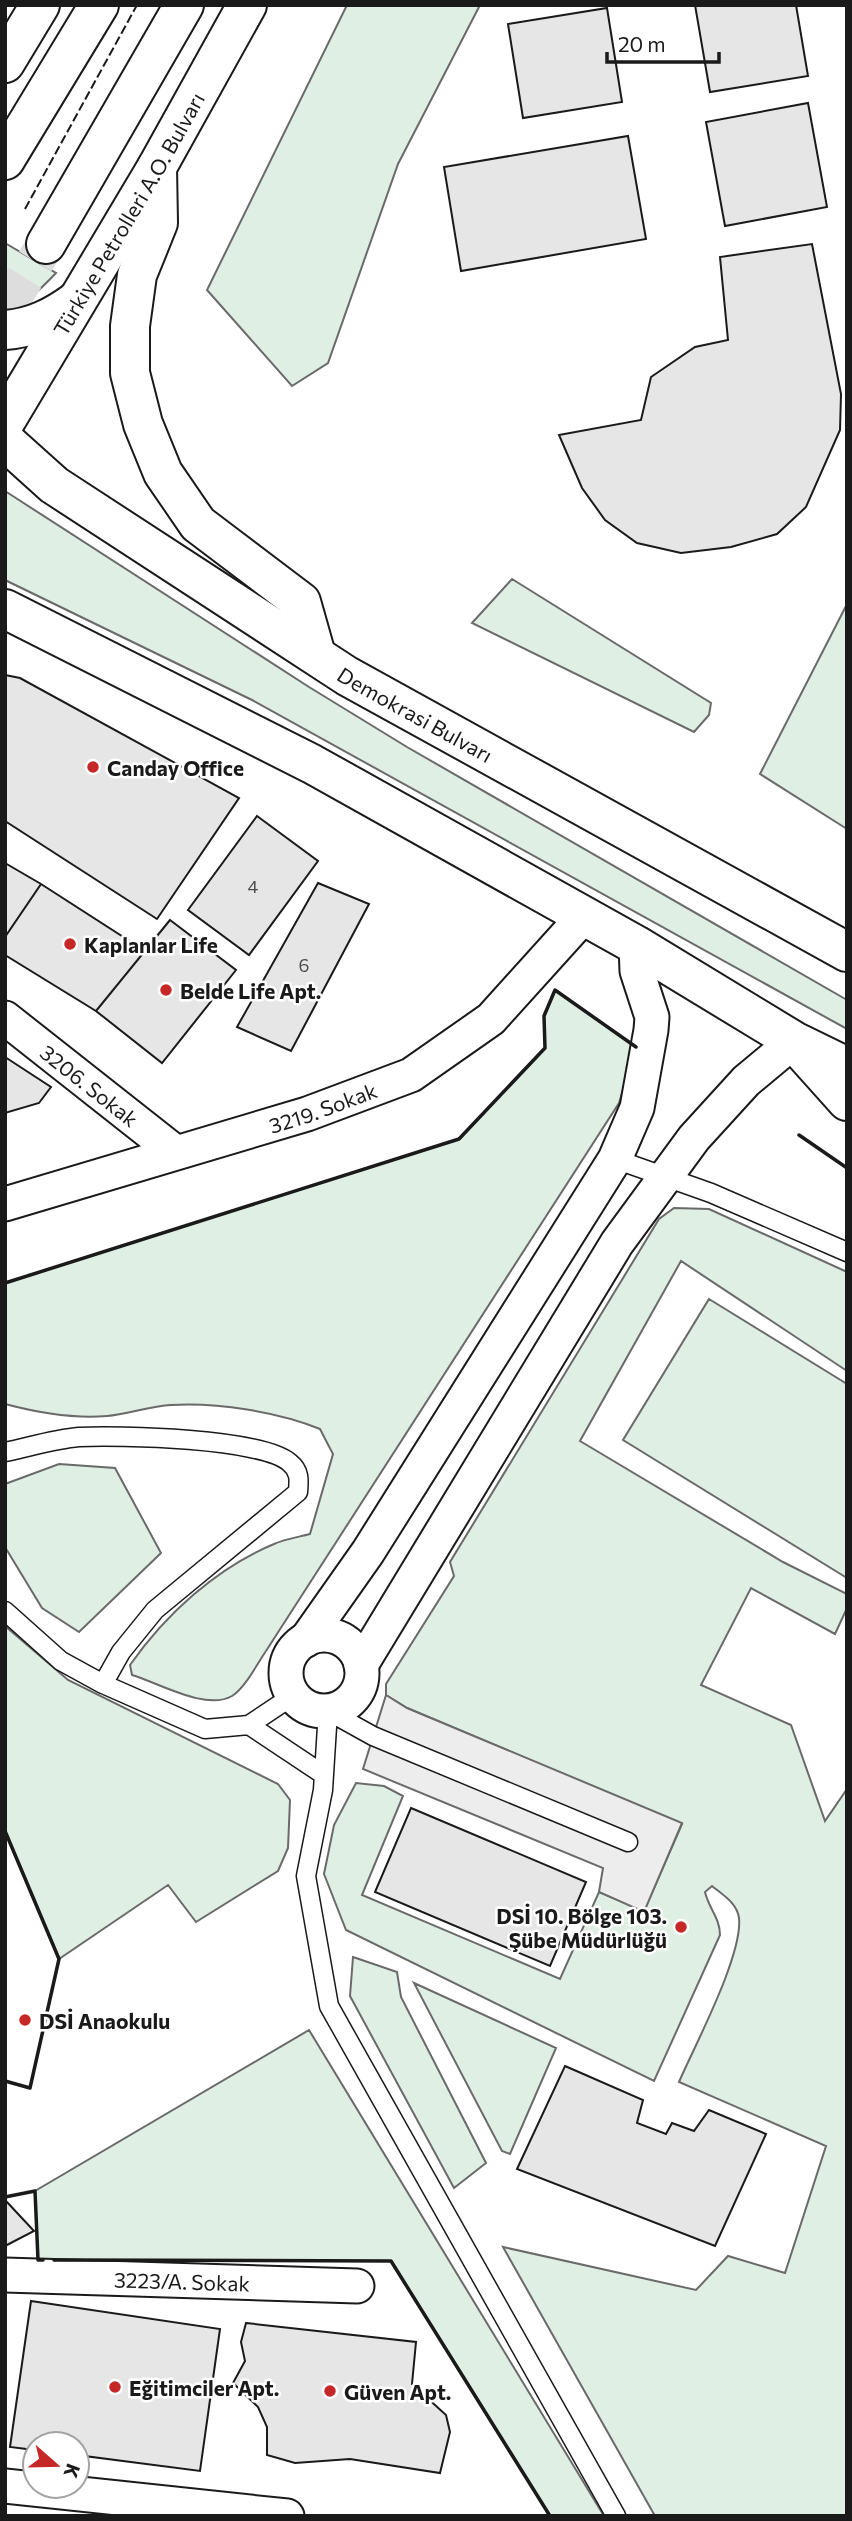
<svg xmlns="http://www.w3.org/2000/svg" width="852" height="2521" font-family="Commissioner,sans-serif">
<rect width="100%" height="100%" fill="#fff"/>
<!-- green -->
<path fill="#e0efe3" stroke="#6a6a6a" stroke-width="2" d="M347,5H480L398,164L328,363L292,386L207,290Z
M5,243L56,273C41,288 28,305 5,304Z
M5,491L309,687L407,747L847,1000V1029L252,700L5,580Z
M512,579L711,703L709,715L694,732L472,623Z
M847,604V829L760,774Z
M555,990L636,1047L619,1103L266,1651C257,1664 245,1688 232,1696C206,1711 159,1683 132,1675L130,1665C165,1615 216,1568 274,1544C285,1539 299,1537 310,1534L333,1454L320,1429C279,1412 216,1402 171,1405C150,1406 128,1414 107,1416C72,1419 39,1413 5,1404V1283L459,1139L545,1048L544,1016Z
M674,1208L709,1209L847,1272V1371L681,1261L580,1441L783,1562L847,1594V1608L835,1634L751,1588L701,1685L791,1725L825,1821L847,1789V2516H655L503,2247L696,2290L728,2256L785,2273L826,2146L679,2082C695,2045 743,1955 739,1918C737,1903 723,1895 712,1886L705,1892C709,1909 720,1918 720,1935L654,2081L346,1930L324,1874L334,1825L356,1783L384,1786L403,1796L362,1895L560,1979L599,1892L644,1911L682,1824L407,1708L386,1695V1684L454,1576L450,1562L659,1219Z
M709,1299L847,1384V1578L623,1440Z
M59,1464L115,1468L161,1553L79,1632L42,1608L5,1547V1484Z
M5,1626L68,1680L278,1784L290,1800L288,1848L278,1871L196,1922L168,1885L59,1959L5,1831Z
M353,1957L397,1972L401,1997L486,2163L454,2188L350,1996Z
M414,1983L556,2048L510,2154L502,2151Z
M309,2030L604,2516H550L391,2261L38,2260L35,2191Z"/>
<!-- parking -->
<path fill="#ededed" stroke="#6a6a6a" stroke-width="2" d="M386,1695L407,1708L682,1823L644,1912L599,1892L603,1868L363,1769Z"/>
<!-- building -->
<path fill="#e6e6e6" stroke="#1a1a1a" stroke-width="2" d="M695,5H796L808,76L710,92Z
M607,8L622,102L523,118L508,24Z
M808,103L827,207L725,226L706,122Z
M628,136L646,239L461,271L444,167Z
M812,244L841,394L840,430L806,507L777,534L731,547L681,553L637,543L605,520L582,488L559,435L641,420L651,377L695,347L728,340L720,257Z
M5,675L20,678L239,798L157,919L5,821Z
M257,816L318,861L249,955L188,910Z
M5,863L41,884L5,937Z
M318,883L369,904L291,1051L237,1027Z
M41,884L145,951L96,1011L5,955V937Z
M170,920L236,970L162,1063L96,1011Z
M5,1057L51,1087L39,1103L5,1113Z
M411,1808L586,1882L550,1966L375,1892Z
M565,2066L643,2100L637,2123L666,2134L672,2123L694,2131L709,2110L766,2134L715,2246L517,2169Z
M6,2201L34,2231L5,2246V2202Z
M31,2301L220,2329L200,2471L77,2455V2444H35V2450L10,2447Z
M246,2323L416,2342L412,2384L446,2415L450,2432L440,2473L350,2459L295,2463L267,2455V2427L258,2407L233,2383L245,2361L241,2342Z"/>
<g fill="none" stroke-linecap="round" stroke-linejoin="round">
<!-- highway-tunnel -->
<path stroke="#ddd" stroke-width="38" stroke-dasharray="38 19" stroke-linecap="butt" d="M5,310L46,244"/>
<defs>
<path id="lane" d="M615,1159L711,1193L847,1252
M5,1452C29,1447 55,1439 79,1437C118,1435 264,1438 290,1463C300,1471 299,1480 298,1492L155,1610L121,1652L103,1684
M5,1611L61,1661L103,1684L205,1729L249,1725L294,1695
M249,1725L324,1775
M616,2516L329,2006L306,1876L323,1790L328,1711L373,1736L628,1842"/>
<g id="street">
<path id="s1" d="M5,1018L175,1152"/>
<path id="s2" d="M5,1204L307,1114L411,1075L491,1019L584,916"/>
<circle cx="324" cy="1673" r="38"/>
<path d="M306,1640L368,1552L615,1159L637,1108L651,1030L652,1017L637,971L636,945"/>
<path d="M361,1665L617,1243L694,1138L746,1081L794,1041"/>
<path id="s3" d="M5,2275L357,2286"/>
<path d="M5,2486L287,2516"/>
</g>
<g id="highway">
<path d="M5,63L40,5"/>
<path d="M5,160L99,5"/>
<path d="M157,167L158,223L137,275L130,326V373L143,424L163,473L198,524L301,602L316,655"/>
<path d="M46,244L184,5"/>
<path d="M5,330C33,328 54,317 76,301"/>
<path id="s4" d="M5,422L157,167L247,5"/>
<path id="s5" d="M5,441L54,485L347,676L847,952"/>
<path d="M5,609L312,764L636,945L794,1041L847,1067"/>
<path d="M804,1053L847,1101"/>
</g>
</defs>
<!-- lane casing -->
<use href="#lane" stroke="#1a1a1a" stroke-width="21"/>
<!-- street casing -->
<use href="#street" stroke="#1a1a1a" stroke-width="37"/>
<!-- highway casing -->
<use href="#highway" stroke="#1a1a1a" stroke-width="42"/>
<!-- lane -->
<use href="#lane" stroke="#fff" stroke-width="18"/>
<!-- street -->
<use href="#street" stroke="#fff" stroke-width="33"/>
<!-- highway -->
<use href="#highway" stroke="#fff" stroke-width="38"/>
<!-- fence -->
<path stroke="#1a1a1a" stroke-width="2" stroke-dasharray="9 3.5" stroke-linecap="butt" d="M25,209L137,5"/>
<!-- wall -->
<path stroke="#1a1a1a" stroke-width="3.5" d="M799,1135L847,1168
M5,1283L459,1139L545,1048L544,1016L555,990L636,1047
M5,1831L59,1959L30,2088L5,2081
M5,2197L35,2191L38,2260H43
M54,2260L391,2261L550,2516"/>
</g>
<!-- markers -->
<g fill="#c62828" stroke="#fff" stroke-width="2.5">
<circle cx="93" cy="767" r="7"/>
<circle cx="70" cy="944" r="7"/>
<circle cx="166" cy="990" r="7"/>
<circle cx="681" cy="1927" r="7"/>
<circle cx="25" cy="2020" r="7"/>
<circle cx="115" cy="2387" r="7"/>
<circle cx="330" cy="2391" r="7"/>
</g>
<g text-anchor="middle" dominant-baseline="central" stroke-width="5" stroke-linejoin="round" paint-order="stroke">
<!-- number labels -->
<g font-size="18" fill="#4d4d4d">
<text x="253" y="886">4</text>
<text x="304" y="965">6</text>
</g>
<!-- street labels -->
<g font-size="21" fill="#1a1a1a" stroke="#fff">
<text stroke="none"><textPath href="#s4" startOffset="242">Türkiye Petrolleri A.O. Bulvarı</textPath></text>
<text stroke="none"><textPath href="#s5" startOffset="494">Demokrasi Bulvarı</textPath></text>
<text stroke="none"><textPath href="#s1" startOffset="108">3206. Sokak</textPath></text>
<text stroke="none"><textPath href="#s2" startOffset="332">3219. Sokak</textPath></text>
<text stroke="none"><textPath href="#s3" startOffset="177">3223/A. Sokak</textPath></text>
</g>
<!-- poi labels -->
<g font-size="21" font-weight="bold" fill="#1a1a1a" stroke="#fff" text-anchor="start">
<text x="107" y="767">Canday Office</text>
<text x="84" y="944">Kaplanlar Life</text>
<text x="180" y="990">Belde Life Apt.</text>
<text x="667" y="1915" text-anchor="end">DSİ 10. Bölge 103.<tspan x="667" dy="24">Şübe Müdürlüğü</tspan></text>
<text x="39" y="2020">DSİ Anaokulu</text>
<text x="129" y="2387">Eğitimciler Apt.</text>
<text x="344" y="2391">Güven Apt.</text>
</g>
</g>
<!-- border -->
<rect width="852" height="2521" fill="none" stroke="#1a1a1a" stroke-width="14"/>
<!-- north arrow -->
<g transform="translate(56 2465) rotate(110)"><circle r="33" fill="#ffffff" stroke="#a3a3a3" stroke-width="2"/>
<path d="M0-5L12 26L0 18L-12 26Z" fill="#c62828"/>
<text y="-10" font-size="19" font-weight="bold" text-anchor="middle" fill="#1a1a1a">K</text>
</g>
<!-- scale -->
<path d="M607 52v10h112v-10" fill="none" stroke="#1a1a1a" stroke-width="3.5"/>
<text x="618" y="52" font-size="21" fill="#1a1a1a" stroke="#ffffff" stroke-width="5" paint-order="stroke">20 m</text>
</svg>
